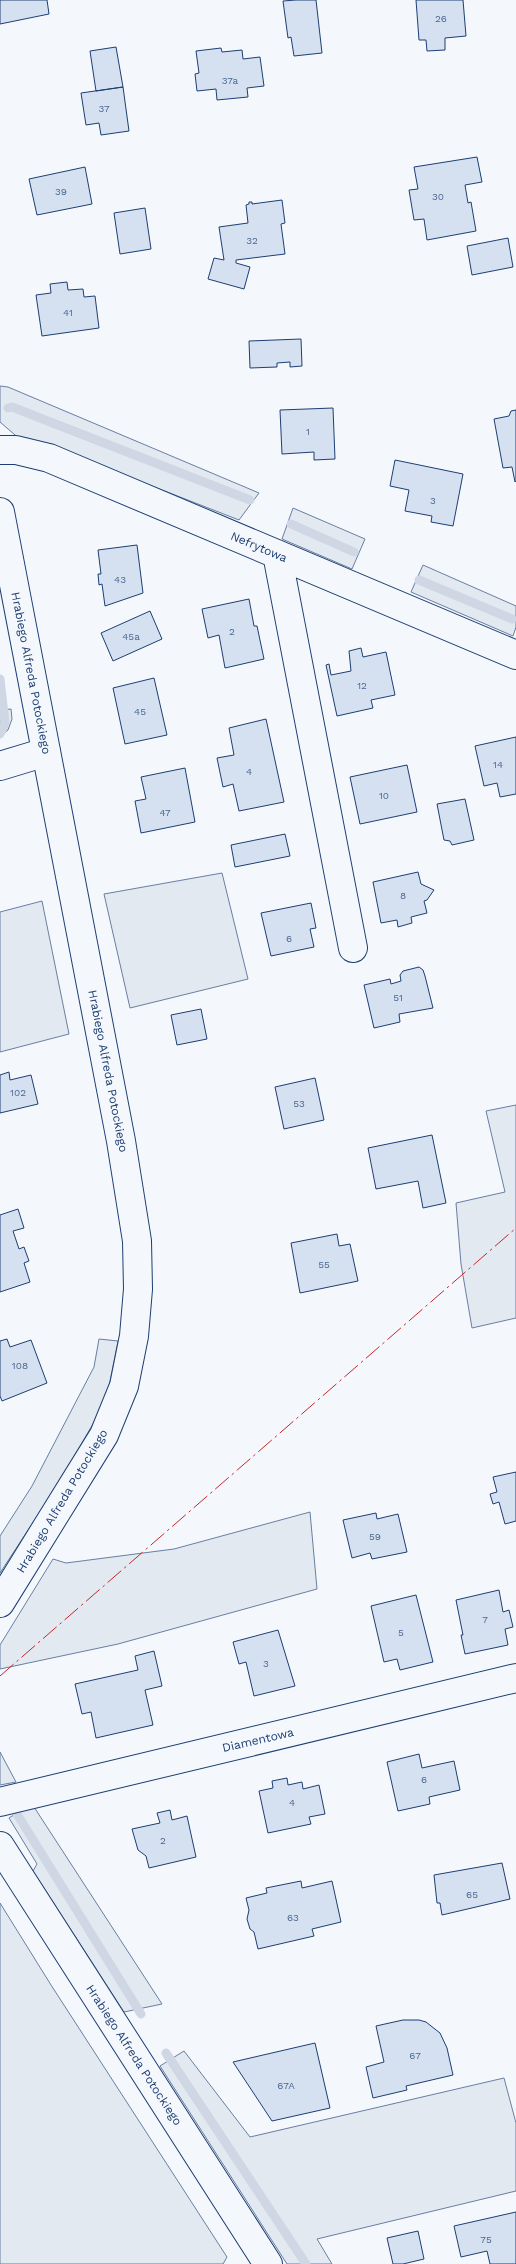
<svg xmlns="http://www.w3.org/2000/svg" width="516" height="2264" font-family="'Work Sans',sans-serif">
<rect width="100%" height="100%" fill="#f4f7fb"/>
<!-- green -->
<path fill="#e3e9f0" stroke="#687fa3" d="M0,386L8,387L259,493L239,520L52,447L22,441L0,422Z
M293,508L365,539L352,569L282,539Z
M423,565L516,606V627L513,636L411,592Z
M11,709L12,719L8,730L0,736V710Z
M222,873L248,979L130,1008L104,894Z
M42,901L69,1034L0,1052V912Z
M516,1105V1318L472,1328L461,1264L456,1203L505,1192L486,1111Z
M99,1339L118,1341L106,1401L62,1478L0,1573V1536L32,1486L94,1367Z
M310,1512L317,1589L118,1644L0,1669V1645L53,1559L66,1563L174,1549Z
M0,1752L16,1782L0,1785Z
M29,1805L34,1807L162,2004L124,2012L33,1871L37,1864L9,1818Z
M0,1903L51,1985L227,2257L223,2264H0Z
M184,2051L250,2137L504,2078L516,2123V2191L317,2239L332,2264H287L160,2066Z"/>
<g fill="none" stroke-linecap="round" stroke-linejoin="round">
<!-- stream -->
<path stroke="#cfd7e4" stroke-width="9" d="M8,408L12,407L250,500
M291,524L354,552
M419,580L512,619
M0,679L5,723L0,734
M17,1814L141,2014
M166,2053L306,2264"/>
</g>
<!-- building -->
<path fill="#d5e0f0" stroke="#1d3f73" d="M0,0H47L49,14L0,24Z
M296,0H316L322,53L294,56L291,37L288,38L283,1Z
M416,0H463L466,36L445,38V50L427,51L426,40H419Z
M116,47L123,87L96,91L90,51Z
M221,48L222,52L242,50L243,59L260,57L264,86L247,88L248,97L217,100L216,89L197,91L195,74L199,73L196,51Z
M123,87L129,131L101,135L99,123L86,125L81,93Z
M477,157L482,182L465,185L468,203L471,202L476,231L427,240L424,219L414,220L409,190L418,189L414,167Z
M85,167L92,204L37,215L29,179Z
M282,200L285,223L281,224L285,254L236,260V263L250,267L244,289L208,279L214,258L224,260L219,227L248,223L246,205L249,204V202H252V204Z
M145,208L151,249L120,254L114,213Z
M508,238L513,267L472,275L467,246Z
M67,282L68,290L83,289L84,297L95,296L99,328L42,336L36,295L51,293L50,284Z
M301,339L302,366L290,367V362L277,363V367L250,368L249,341Z
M333,408L335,459L314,460V452L282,454L280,410Z
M516,410V481L515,482L512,467L503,468L494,419L509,416L511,411Z
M395,460L463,474L453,526L431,522L432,516L405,511L409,490L390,486Z
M137,545L143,593L105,606L102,584L99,585L98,574H101L98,550Z
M249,599L254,626H257L264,659L225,668L219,635L208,638L202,609Z
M150,611L162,639L113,661L101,633Z
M361,648L363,657L386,652L395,695L371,700L373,708L337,716L326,665L329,664L331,675L351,671L349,651Z
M154,678L167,735L125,744L113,688Z
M266,719L284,802L239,811L233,784L223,787L217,758L234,755L229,728Z
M516,737V794L500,797L497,783L484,786L475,746Z
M407,765L417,812L360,824L350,777Z
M185,768L195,822L141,833L135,801L146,799L141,777Z
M465,799L474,840L452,845L450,841L444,840L437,804Z
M285,834L290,856L235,867L231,845Z
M418,872L421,884L434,890L427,900L424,901L427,913L411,917L412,923L398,927L397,920L381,923L373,882Z
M311,903L316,928L310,929L314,947L271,956L261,913Z
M419,967L423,970L425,976L433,1008L399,1014L400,1022L374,1028L364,985L390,979L391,984L401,981L400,975L403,971Z
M201,1009L207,1039L177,1045L171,1015Z
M9,1072L10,1080L31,1075L38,1104L0,1113V1075Z
M315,1078L324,1120L284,1129L275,1087Z
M432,1135L446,1203L423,1208L418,1181L376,1189L368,1148Z
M18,1209L24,1228L13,1231L19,1249L24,1247L29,1261L24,1263L30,1282L0,1292V1215Z
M337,1234L339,1246L350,1244L358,1281L300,1293L291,1243Z
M7,1339L10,1347L31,1340L47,1383L2,1401L0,1396V1341Z
M516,1472V1521L505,1524L499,1502L493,1504L490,1494L497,1492L493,1477Z
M376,1513L377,1519L398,1514L407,1552L372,1559L370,1553L352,1558L343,1520Z
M499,1590L503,1612L509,1610L513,1627L505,1629L508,1645L465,1654L461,1635H463L456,1600Z
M416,1595L433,1662L400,1670L397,1659L384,1662L371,1606Z
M278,1630L295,1686L254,1696L246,1662L239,1664L233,1642Z
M154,1651L162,1686L145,1690L153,1725L96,1738L91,1712L82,1714L75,1684L138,1670L135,1656Z
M419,1754L422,1768L454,1761L460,1790L429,1797L430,1804L398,1811L387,1762Z
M287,1778L288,1785L302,1782L303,1789L319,1785L325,1814L309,1817L311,1824L268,1833L259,1791L273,1788L272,1781Z
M170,1810L172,1820L187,1816L196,1857L149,1868L146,1856L138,1850L132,1829L160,1823L157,1813Z
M502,1863L510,1899L442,1915L440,1903H437L434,1875Z
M301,1881L302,1888L332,1881L341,1922L312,1929L314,1936L258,1949L254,1932L250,1929L247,1919L249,1910L246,1898L267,1893L266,1888Z
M403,2020H419L426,2022L440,2033L447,2048L453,2075L406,2086L407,2090L373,2098L366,2067L384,2062L376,2026Z
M315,2043L330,2108L272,2121L233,2062Z
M516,2212V2264H490L487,2251L461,2257L454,2226Z
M418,2231L424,2259L403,2264H393L387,2238Z"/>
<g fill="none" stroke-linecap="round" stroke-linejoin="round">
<defs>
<path id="street" d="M0,450H16L49,458L516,655
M277,554L353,948
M0,766L46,752
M0,1802L516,1678"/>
<path id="secondary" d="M0,512L121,1141L137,1241L138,1289L134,1336L124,1386L104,1435L0,1603
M0,1846L268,2264"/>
</defs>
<!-- street casing -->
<use href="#street" stroke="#1d3f73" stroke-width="30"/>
<!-- secondary casing -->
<use href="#secondary" stroke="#1d3f73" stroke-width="30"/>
<!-- street -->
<use href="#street" stroke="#f4f7fb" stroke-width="28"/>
<!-- secondary -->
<use href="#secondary" stroke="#f4f7fb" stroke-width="28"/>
<!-- power -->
<path stroke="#c62828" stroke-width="1" stroke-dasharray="18 4 2.5 4" stroke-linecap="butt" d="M0,1676L516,1228"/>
</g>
<g text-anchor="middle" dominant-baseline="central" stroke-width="4" stroke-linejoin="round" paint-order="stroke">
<!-- number labels -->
<g font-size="10" fill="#4b6792">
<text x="441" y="18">26</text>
<text x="230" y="80">37a</text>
<text x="104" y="108">37</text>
<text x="61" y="191">39</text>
<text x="438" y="196">30</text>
<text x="252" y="240">32</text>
<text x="68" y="312">41</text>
<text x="308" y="431">1</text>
<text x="433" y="500">3</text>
<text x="120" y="579">43</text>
<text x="232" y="631">2</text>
<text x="131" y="636">45a</text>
<text x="362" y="685">12</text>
<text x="140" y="711">45</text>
<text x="498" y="764">14</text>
<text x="249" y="771">4</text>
<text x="384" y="795">10</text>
<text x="165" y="812">47</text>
<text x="403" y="895">8</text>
<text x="289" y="938">6</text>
<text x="398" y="997">51</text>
<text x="18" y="1092">102</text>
<text x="299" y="1103">53</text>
<text x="324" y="1264">55</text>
<text x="20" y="1365">108</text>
<text x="375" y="1536">59</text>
<text x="485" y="1619">7</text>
<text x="401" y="1632">5</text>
<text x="266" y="1663">3</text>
<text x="424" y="1779">6</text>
<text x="292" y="1802">4</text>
<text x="163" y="1840">2</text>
<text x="472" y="1894">65</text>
<text x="293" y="1917">63</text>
<text x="415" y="2055">67</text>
<text x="286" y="2085">67A</text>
<text x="486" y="2239">75</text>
</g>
<!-- street labels -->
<g font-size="12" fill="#1d3f73" stroke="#f4f7fb">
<text transform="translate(259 547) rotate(23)">Nefrytowa</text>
<text transform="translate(31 673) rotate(79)">Hrabiego Alfreda Potockiego</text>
<text transform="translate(108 1071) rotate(79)">Hrabiego Alfreda Potockiego</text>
<text transform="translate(62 1501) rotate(-59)">Hrabiego Alfreda Potockiego</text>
<text transform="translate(258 1740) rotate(-13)">Diamentowa</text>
<text transform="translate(134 2055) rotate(57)">Hrabiego Alfreda Potockiego</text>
</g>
</g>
</svg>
